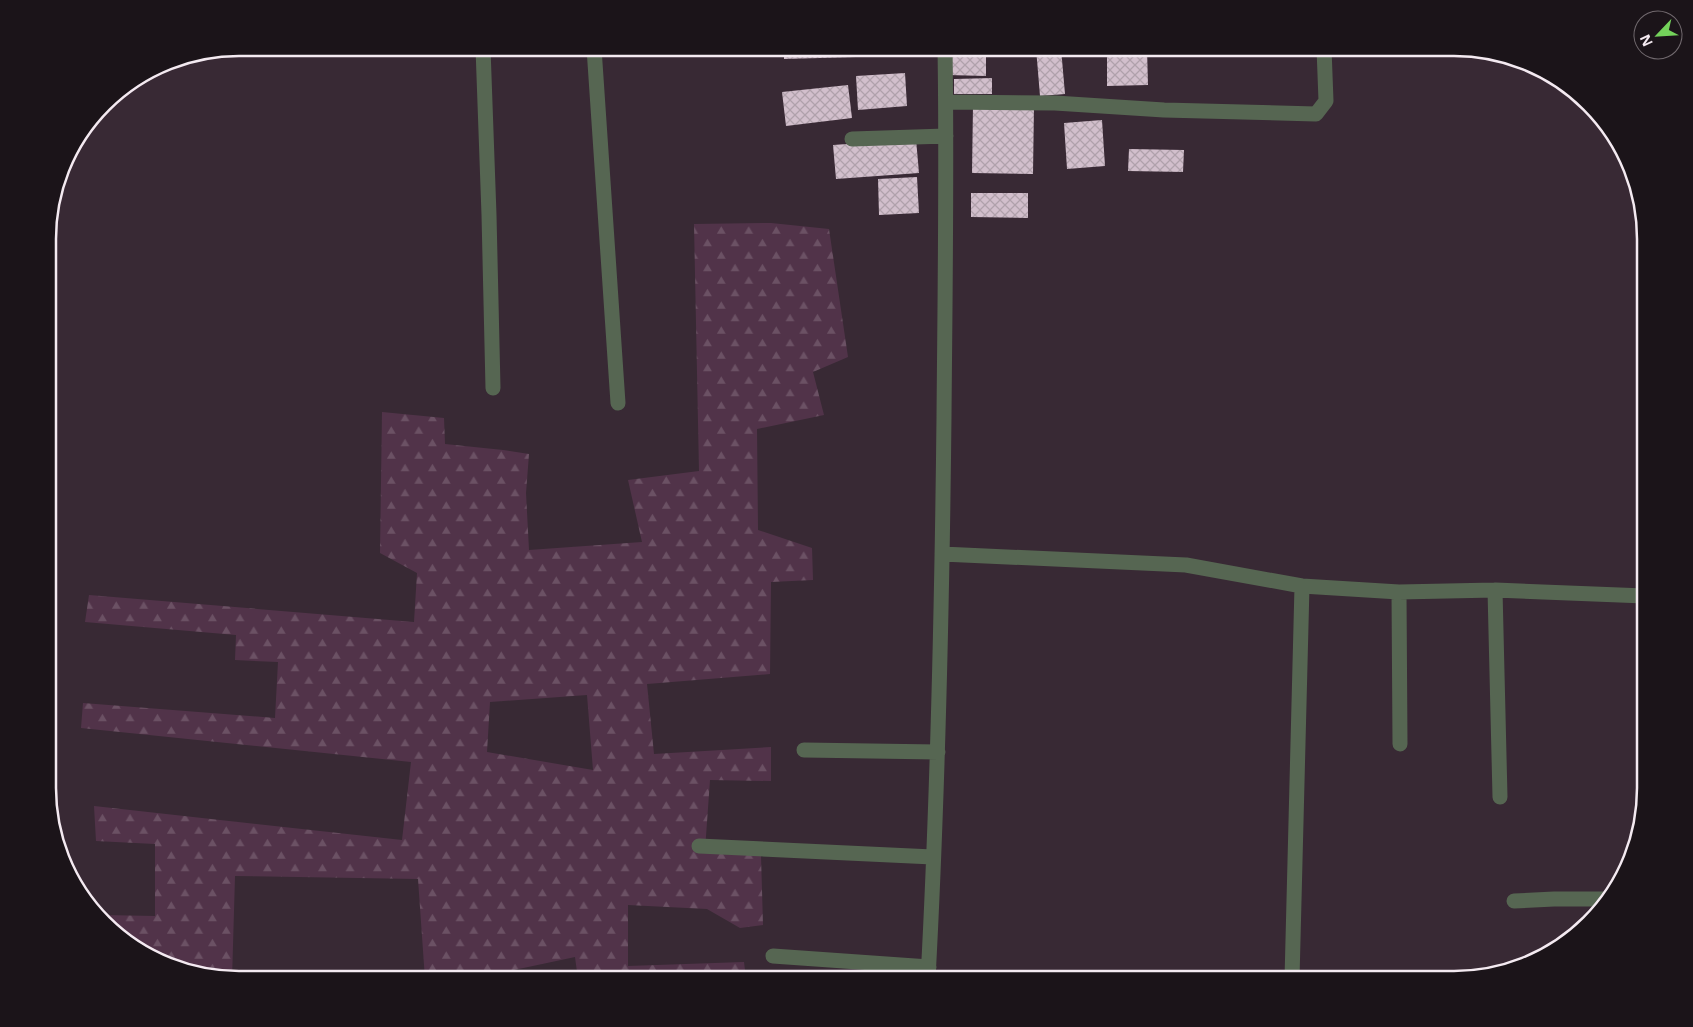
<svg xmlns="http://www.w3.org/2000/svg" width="1693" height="1027" font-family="'Noto Sans',sans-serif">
<defs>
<pattern id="forest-firs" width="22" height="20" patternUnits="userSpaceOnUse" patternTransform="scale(1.25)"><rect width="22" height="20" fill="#513349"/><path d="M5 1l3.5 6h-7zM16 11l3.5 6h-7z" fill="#6b5164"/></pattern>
<pattern id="building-cross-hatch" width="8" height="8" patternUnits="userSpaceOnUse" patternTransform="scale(1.25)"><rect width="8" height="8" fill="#d2bfcc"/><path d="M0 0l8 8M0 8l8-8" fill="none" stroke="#b0a1ab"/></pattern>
</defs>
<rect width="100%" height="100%" fill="#382934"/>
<!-- forest -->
<path fill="url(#forest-firs)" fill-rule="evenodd" d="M239,48H438L439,55L393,52L328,51L275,53L230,49Z
M771,223L829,229L848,357L813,372L824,415L757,429L758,530L812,548L813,580L771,582L770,674L647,684L654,754L771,747V781L710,780L705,850L761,856L763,925L740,928L707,909L628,905V966L744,962L746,979H578L575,957L505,972V979H425L418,879L235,876L232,979L189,973L143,954L102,915L155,916V844L96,841L94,806L402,840L411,762L81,728L83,703L275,718L278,662L235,660L236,635L85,622L89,595L414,622L417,573L380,553L382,412L444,418L445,444L503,450L529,454L526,493L529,550L642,542L628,480L699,471L694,224ZM587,695L593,770L487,752L490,702Z"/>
<!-- building -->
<path fill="url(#building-cross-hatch)" d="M784,48H856V57L784,59Z
M1036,48H1061L1065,94L1040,96Z
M1107,48H1147L1148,85L1107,86Z
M947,57H986V76L947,75Z
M905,73L907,106L858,110L856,76Z
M992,78V94H954V79Z
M848,85L852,118L786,126L782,92Z
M973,105H1034L1033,174L972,173Z
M1102,120L1105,166L1067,169L1064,123Z
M916,139L919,173L836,179L833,145Z
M1129,149L1184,150L1183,172L1128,171Z
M917,177L919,213L879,215L878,179Z
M971,193H1028V218L971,217Z"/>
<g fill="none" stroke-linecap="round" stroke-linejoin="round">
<!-- minor -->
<path stroke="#566652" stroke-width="15" d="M483,48L489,215L493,388
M594,48L618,403
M946,102L1055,103L1164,110L1316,114L1326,101L1324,48
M852,139L946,136
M942,554L1186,565L1302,586L1399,592L1495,590L1645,596
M1495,590L1500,797
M1399,592L1400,744
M804,750L938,752
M699,846L933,857
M1514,901L1554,899H1608
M773,956L929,967
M928,979C938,792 942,605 944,417C945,294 947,171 945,48
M1292,979L1302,586"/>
</g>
<!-- crop -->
<path d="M0 0H1693V1027H0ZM239 56H1454A183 183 0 0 1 1637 239V788A183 183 0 0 1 1454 971H239A183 183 0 0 1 56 788V239A183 183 0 0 1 239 56Z" fill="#1b1419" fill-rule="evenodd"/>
<path fill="none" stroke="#f4eaf1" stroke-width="2.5" d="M239 56H1454A183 183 0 0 1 1637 239V788A183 183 0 0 1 1454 971H239A183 183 0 0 1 56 788V239A183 183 0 0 1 239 56Z"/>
<!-- north arrow -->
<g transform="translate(1658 35) rotate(245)"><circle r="24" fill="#1b1419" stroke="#726a6f"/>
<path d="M0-4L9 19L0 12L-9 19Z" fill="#74d25b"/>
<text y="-8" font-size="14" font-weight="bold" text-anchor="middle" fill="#f4eaf1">N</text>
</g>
</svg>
